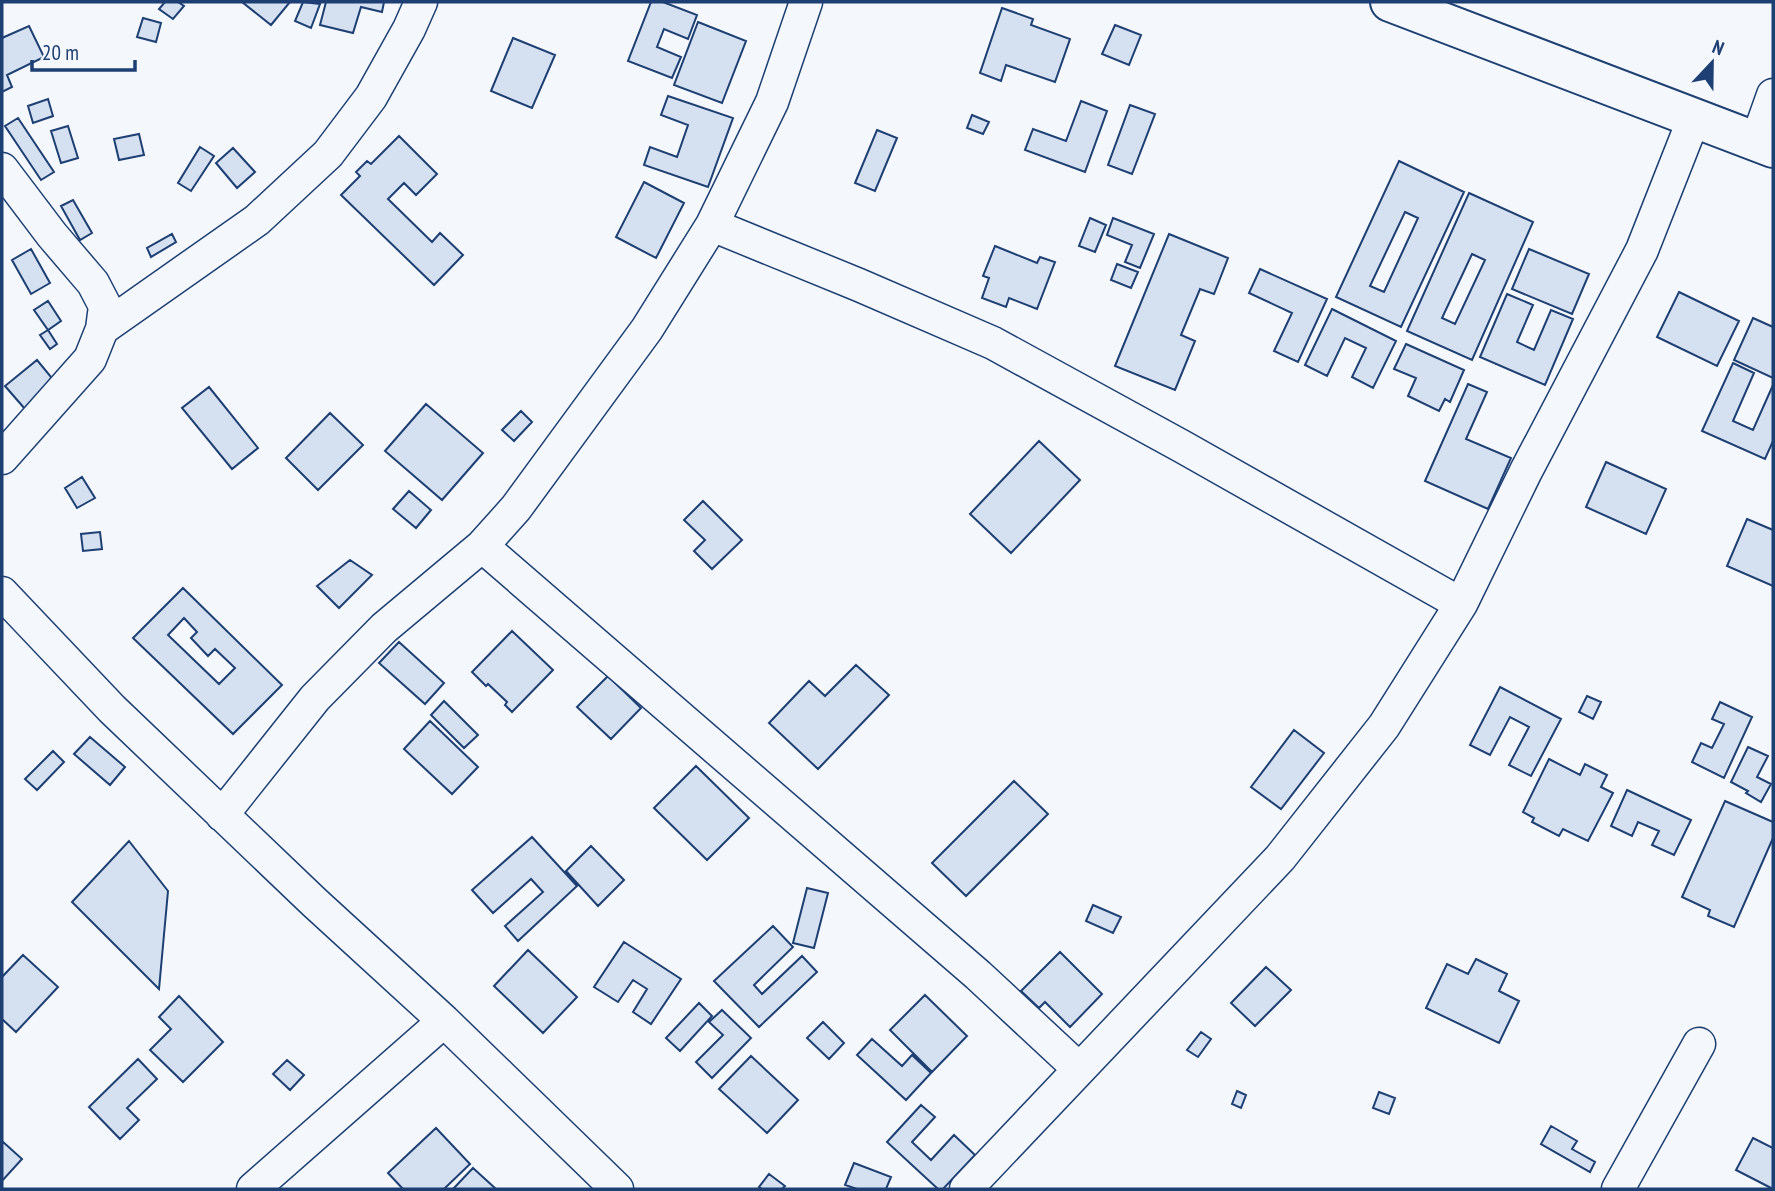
<svg xmlns="http://www.w3.org/2000/svg" width="1775" height="1191" font-family="'PT Sans Narrow',sans-serif">
<rect width="100%" height="100%" fill="#f4f7fb"/>
<!-- building -->
<path fill="#d5e0f0" stroke="#1d3f73" stroke-width="2" fill-rule="evenodd" d="M165,2H178L184,6L173,19L159,9Z
M242,2H290L271,25Z
M303,2L320,4L311,28L295,21Z
M326,2H384L382,12L361,7L353,33L320,25Z
M651,2H663L697,15L688,39L664,29L657,47L681,57L672,78L628,61Z
M1002,8L1033,19L1031,25L1070,39L1055,82L1006,65L1001,81L980,73Z
M143,18L161,23L156,42L137,37Z
M698,22L746,41L722,103L674,85Z
M1115,25L1141,35L1129,65L1102,54Z
M29,26L44,57L7,75L12,87L2,92V38Z
M513,38L555,55L532,108L491,91Z
M668,96L733,118L708,187L644,165L650,147L677,157L688,125L661,115Z
M48,99L53,116L33,123L28,106Z
M1081,101L1107,111L1085,172L1025,150L1033,129L1066,141Z
M1130,105L1155,114L1132,174L1108,165Z
M972,115L989,122L983,134L967,128Z
M18,118L54,172L41,180L5,126Z
M68,126L78,158L61,163L51,131Z
M877,130L897,138L875,191L855,183Z
M139,134L144,155L119,160L114,139Z
M399,136L437,174L416,195L404,183L388,199L432,242L440,233L463,255L434,285L341,195L360,176L356,172L367,161L371,164Z
M200,147L214,156L191,191L178,183Z
M233,148L255,172L237,188L216,163Z
M1399,161L1464,192L1401,327L1336,297ZM1405,212L1418,218L1384,292L1370,286Z
M644,182L684,203L656,258L616,237Z
M1469,193L1533,222L1472,360L1407,331ZM1472,254L1485,260L1455,324L1442,318Z
M73,200L92,233L80,240L61,206Z
M1090,218L1106,225L1095,252L1079,246Z
M1113,218L1154,234L1140,268L1125,262L1132,245L1107,235Z
M172,234L176,242L151,257L147,248Z
M1169,234L1228,258L1214,294L1200,289L1181,335L1195,341L1175,390L1115,366Z
M995,246L1037,263L1040,257L1055,262L1037,309L1009,298L1006,307L982,298L989,278L983,276Z
M31,249L50,283L31,294L12,260Z
M1529,249L1589,274L1572,314L1512,289Z
M1117,264L1138,272L1131,288L1111,280Z
M1260,269L1327,299L1298,362L1274,351L1292,313L1249,293Z
M1679,292L1739,321L1717,366L1657,337Z
M1507,294L1533,305L1517,342L1534,350L1551,310L1573,319L1545,385L1480,357Z
M48,301L61,321L48,330L34,310Z
M1332,309L1396,341L1373,388L1352,377L1366,348L1345,338L1327,376L1305,365Z
M1753,318L1773,327V378L1734,360Z
M48,330L57,344L50,349L40,335Z
M1406,344L1464,370L1450,402L1445,399L1439,411L1408,396L1416,378L1394,369Z
M37,360L56,383L25,409L5,386Z
M1733,363L1754,373L1733,421L1753,430L1773,385V441L1765,459L1702,431Z
M1468,384L1487,392L1466,439L1511,458L1488,509L1425,481Z
M209,387L258,448L232,469L182,408Z
M426,404L483,453L442,500L385,451Z
M521,411L532,422L514,441L502,430Z
M330,413L363,445L318,490L286,458Z
M1039,441L1080,480L1011,553L970,514Z
M1606,462L1666,489L1646,534L1586,507Z
M82,477L95,498L77,508L65,488Z
M409,491L431,510L416,528L393,509Z
M703,501L742,540L712,569L694,551L705,540L684,520Z
M1747,519L1773,530V586L1727,566Z
M100,532L102,549L83,551L81,534Z
M350,560L372,575L339,608L317,586Z
M183,588L282,685L233,734L133,638ZM184,618L197,632L191,638L208,656L215,649L235,668L219,684L168,635Z
M512,631L553,670L512,712L505,705L507,702L488,684L486,686L472,672Z
M399,642L444,683L425,704L379,663Z
M856,665L889,695L818,769L769,723L809,681L825,696Z
M608,676L641,708L611,739L577,707Z
M1500,687L1561,719L1531,776L1509,765L1529,727L1510,717L1490,755L1470,745Z
M1587,696L1601,702L1593,719L1579,712Z
M444,701L478,735L464,748L431,715Z
M1720,702L1752,717L1724,778L1692,762L1701,743L1712,748L1724,724L1712,719Z
M430,721L478,767L452,794L404,749Z
M1294,730L1324,753L1281,809L1251,787Z
M90,737L125,767L110,785L74,754Z
M1748,747L1768,756L1757,777L1771,784L1761,802L1746,793L1748,791L1731,782Z
M53,751L64,762L37,790L25,779Z
M1549,759L1580,775L1585,764L1607,775L1601,787L1613,793L1588,841L1563,829L1559,836L1532,822L1534,818L1523,812Z
M696,766L749,818L707,860L654,808Z
M1014,781L1048,814L966,896L932,863Z
M1627,790L1691,820L1674,855L1652,845L1659,831L1638,822L1632,836L1611,826Z
M1725,801L1773,822V838L1734,927L1708,916L1710,910L1682,897Z
M532,837L577,886L518,941L505,926L543,892L531,879L493,913L472,890Z
M129,841L168,891L159,989L72,902Z
M591,846L624,880L598,906L566,871Z
M807,888L828,893L814,948L793,943Z
M1093,905L1121,917L1113,933L1086,921Z
M773,926L793,947L754,985L762,994L802,956L817,972L759,1027L714,981Z
M624,942L681,979L651,1024L633,1012L647,989L633,980L618,1002L594,987Z
M528,950L577,997L543,1033L494,986Z
M1060,952L1102,994L1070,1027L1045,1002L1039,1008L1021,991Z
M23,955L58,987L16,1032L2,1019V977Z
M1476,959L1507,974L1499,991L1519,1001L1499,1043L1426,1008L1447,964L1468,974Z
M1266,967L1291,990L1255,1026L1231,1003Z
M925,995L967,1036L932,1072L890,1030Z
M179,996L223,1042L183,1082L150,1050L171,1029L159,1017Z
M699,1003L712,1016L680,1051L666,1038Z
M722,1010L751,1038L712,1078L696,1062L723,1035L709,1022Z
M823,1022L844,1043L829,1059L807,1038Z
M1201,1032L1211,1039L1198,1057L1187,1050Z
M872,1039L902,1066L912,1055L931,1073L906,1100L857,1055Z
M751,1056L798,1100L767,1133L719,1089Z
M138,1059L157,1079L127,1108L139,1120L120,1139L89,1107Z
M287,1060L304,1075L290,1090L273,1074Z
M1237,1091L1246,1095L1241,1108L1232,1104Z
M1379,1092L1395,1098L1389,1114L1373,1108Z
M921,1105L935,1117L912,1142L931,1160L954,1135L975,1155L943,1189H938L887,1142Z
M1551,1126L1577,1141L1572,1149L1595,1162L1590,1172L1541,1144Z
M436,1128L470,1164L444,1189H403L388,1173Z
M1753,1138L1773,1148V1189L1736,1170Z
M2,1141L22,1159L2,1181Z
M854,1163L891,1177L886,1189H857L845,1185Z
M473,1168L496,1189H453Z
M769,1174L785,1186L782,1189H762L759,1187Z"/>
<g fill="none" stroke-linecap="round" stroke-linejoin="round">
<defs>
<path id="street" d="M1757,140L1773,95
M2,169L52,235L93,283L105,306L102,329L90,359L2,458
M712,225L859,285L993,343L1183,447L1461,604
M102,329L257,220L328,154L371,97L409,29L421,2
M482,546L978,975L1079,1069
M2,593L112,709L314,902L444,1021L617,1189
M222,815L315,698L384,628L482,546L516,508L647,329L712,225L772,102L806,2
M253,1189L444,1021
M966,1189L1280,858L1384,726L1461,604L1526,471L1642,250L1694,118
M1618,1189L1699,1044"/>
<path id="highway" d="M1390,2L1773,148"/>
</defs>
<!-- street casing -->
<use href="#street" stroke="#1d3f73" stroke-width="35"/>
<!-- highway casing -->
<use href="#highway" stroke="#1d3f73" stroke-width="42"/>
<!-- street -->
<use href="#street" stroke="#f4f7fb" stroke-width="32"/>
<!-- highway -->
<use href="#highway" stroke="#f4f7fb" stroke-width="38"/>
</g>
<!-- border -->
<rect width="1775" height="1191" fill="none" stroke="#1d3f73" stroke-width="7"/>
<!-- north arrow -->
<g transform="translate(1712 63) rotate(22)" stroke="#f4f7fb" stroke-width="5" paint-order="stroke">
<path d="M0-5L12 26L0 18L-12 26Z" fill="#1d3f73"/>
<text y="-10" font-size="19" font-weight="bold" text-anchor="middle" fill="#1d3f73">N</text>
</g>
<!-- scale -->
<path d="M32 60v10h103v-10" fill="none" stroke="#1d3f73" stroke-width="3.5"/>
<text x="42" y="60" font-size="21" fill="#1d3f73" stroke="#f4f7fb" stroke-width="5" paint-order="stroke">20 m</text>
</svg>
